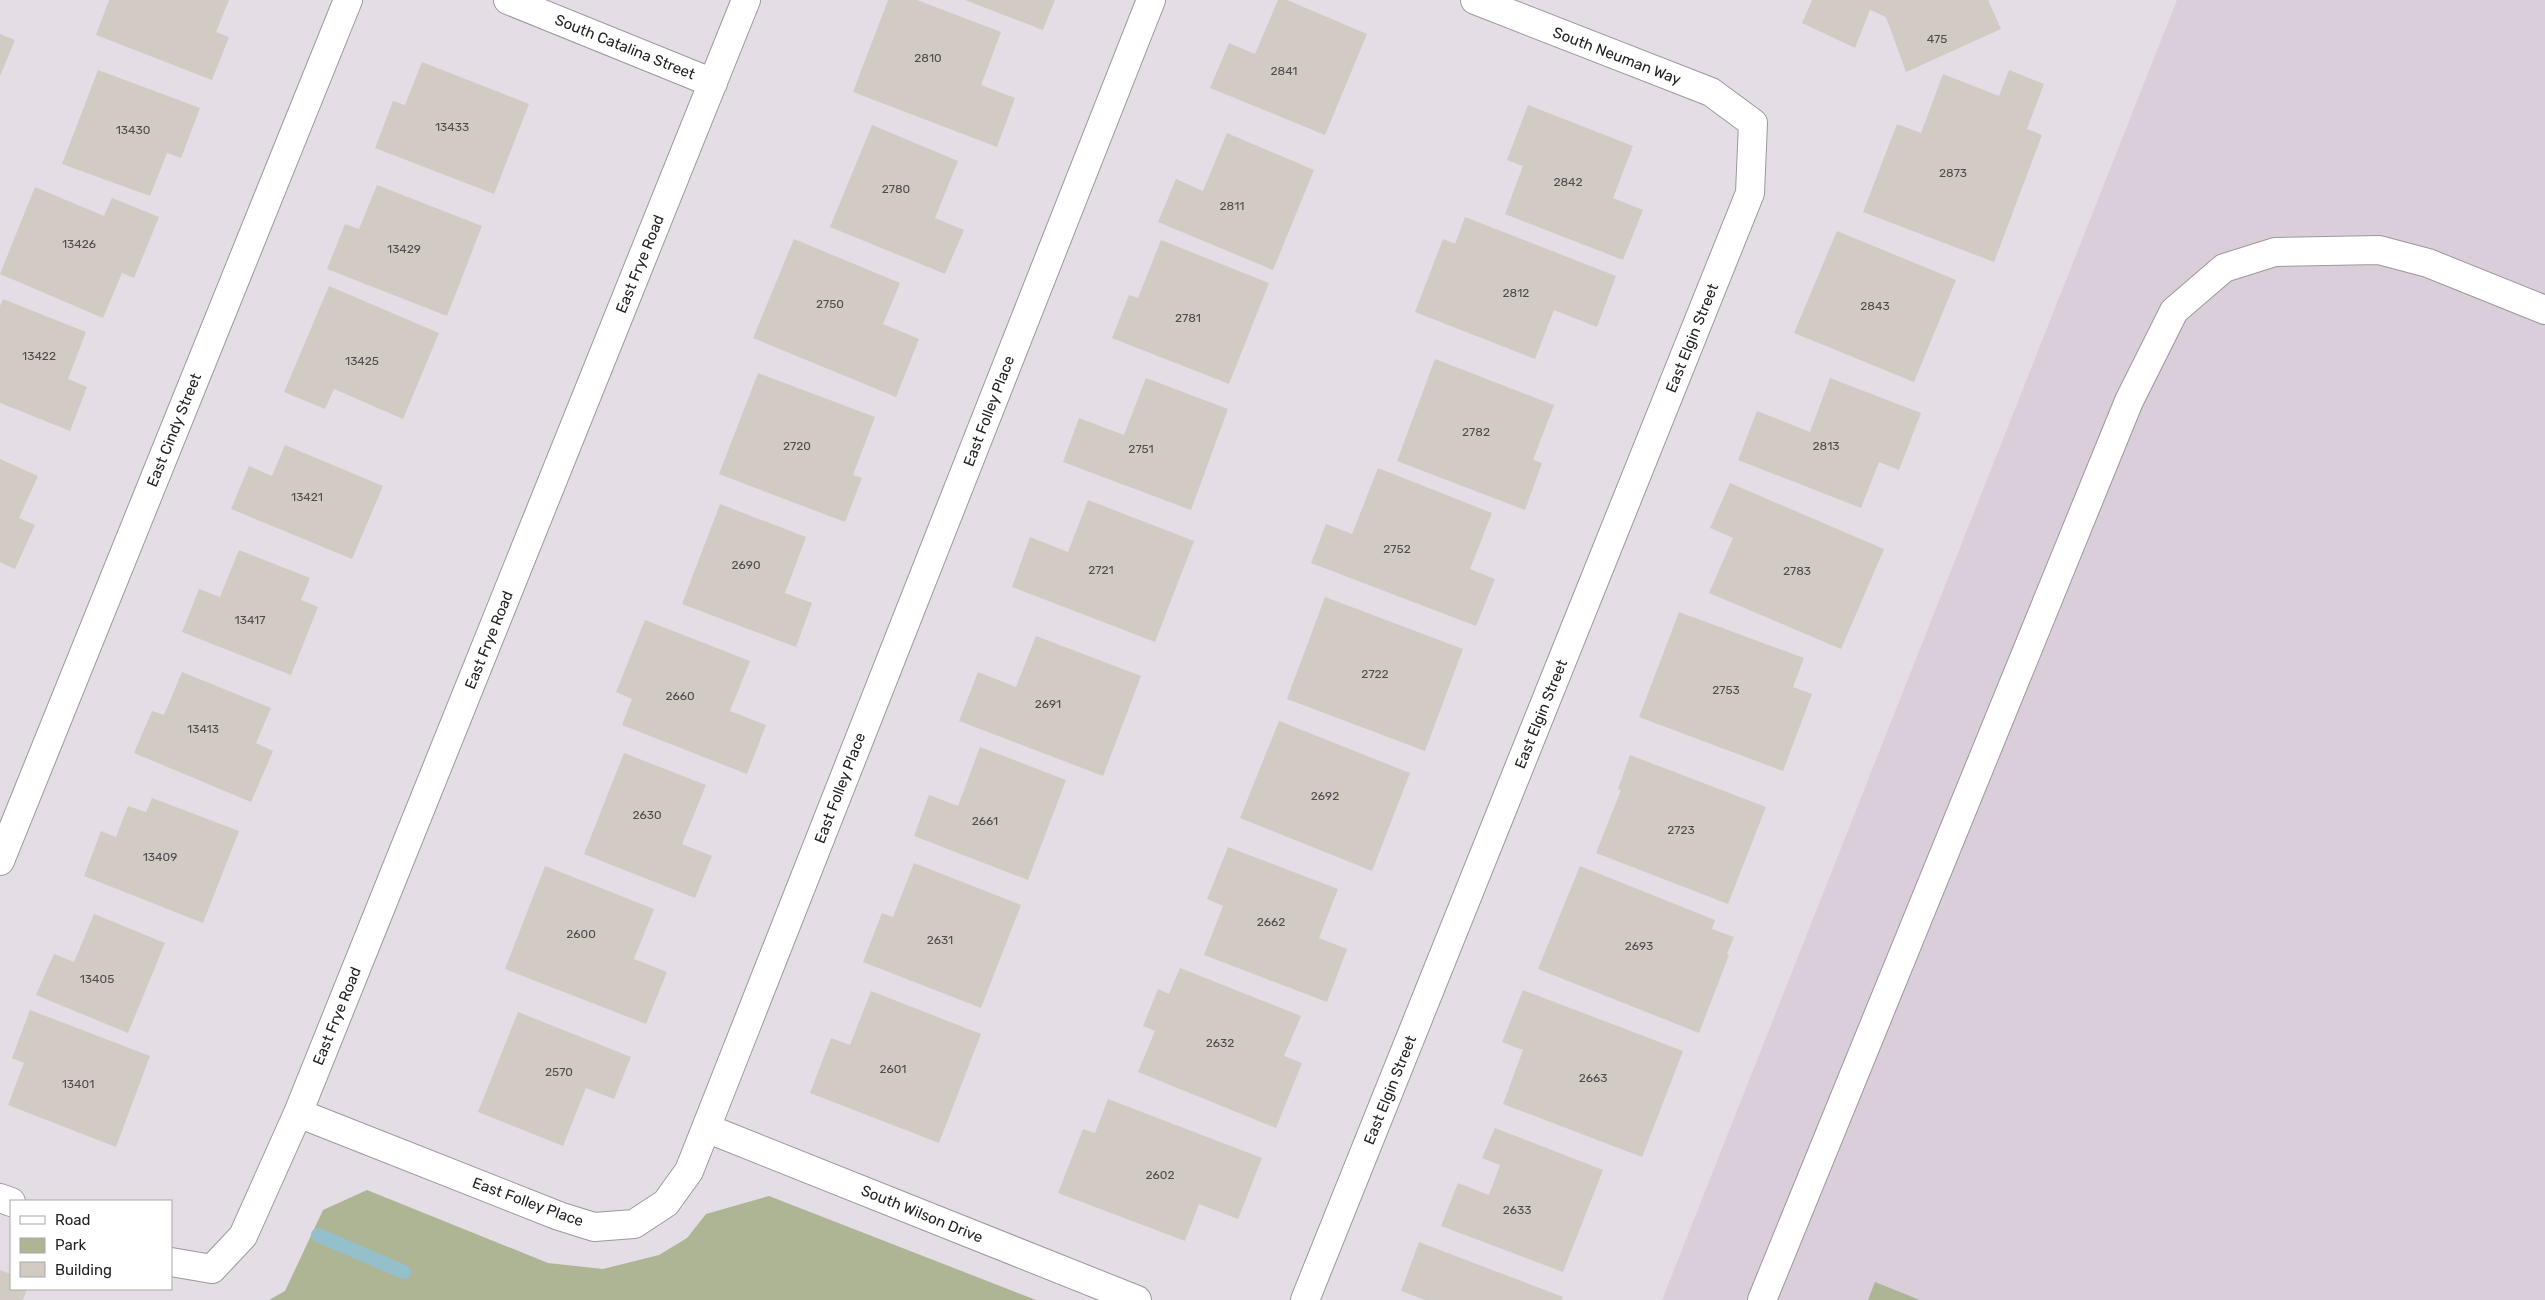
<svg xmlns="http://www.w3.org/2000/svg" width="2545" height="1300" font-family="Rubik,sans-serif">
<rect width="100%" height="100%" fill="#e4dde5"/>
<!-- built -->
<path fill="#dacedb" d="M2177,0H2545V1300H1662Z"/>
<!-- green -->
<path fill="#adb595" d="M367,1190L548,1263L603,1269L659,1255L687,1238L706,1214L769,1196L1036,1300H269L285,1291L323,1210Z
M1875,1282L1920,1300H1868Z"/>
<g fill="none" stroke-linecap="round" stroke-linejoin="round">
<!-- stream -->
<path stroke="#94c0cb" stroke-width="14" d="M318,1235L404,1272"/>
</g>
<!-- building -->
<path fill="#d1cbc3" d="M109,0H229L216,32L229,37L212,80L96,35Z
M888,0H917L1001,32L981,85L1015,98L997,147L853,92Z
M965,0H1055L1043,30Z
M1278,0H1287L1367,34L1325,135L1210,88L1229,43L1255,54Z
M1812,0H1988L2001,29L1906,72L1886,17L1870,10L1855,48L1802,23Z
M0,34L15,40L0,76Z
M422,62L529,104L494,194L375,148L393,101L405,105Z
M98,70L200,108L181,158L167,153L150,196L62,164Z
M2009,70L2044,84L2027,129L2042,135L1994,262L1863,212L1897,124L1921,133L1943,74L1999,96Z
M1528,105L1633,146L1613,198L1643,210L1623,260L1505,214L1523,166L1507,160Z
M872,125L958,161L935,218L964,230L945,274L830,227Z
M1227,133L1314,170L1273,270L1158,222L1176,179L1203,191Z
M377,185L482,226L447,316L327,269L345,224L359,229Z
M35,187L104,216L112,198L159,217L134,278L122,273L103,318L0,274Z
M1465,217L1616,276L1597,327L1554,310L1535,359L1415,312L1443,239L1455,244Z
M1837,231L1956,280L1914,382L1794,333Z
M794,239L900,283L883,324L919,339L896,397L753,338Z
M1161,240L1269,283L1229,384L1112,338L1129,295L1138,298Z
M329,286L439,333L403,419L334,389L325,409L284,392Z
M3,299L86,332L68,379L87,387L70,431L0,403V306Z
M1435,359L1554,405L1533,460L1542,463L1525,510L1397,461Z
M758,373L875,417L853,475L862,478L845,522L719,474Z
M1146,378L1228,409L1191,510L1063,462L1079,418L1124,435Z
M1830,378L1921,413L1899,470L1879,462L1861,508L1738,460L1757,411L1810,432Z
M285,445L383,486L352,559L231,509L249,466L272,476Z
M0,459L38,476L19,518L35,525L15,569L0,562Z
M1378,468L1492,513L1470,569L1495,579L1476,626L1311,563L1326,524L1352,534Z
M1730,483L1884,549L1841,649L1709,593L1733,538L1710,528Z
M1088,500L1194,541L1155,642L1012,587L1030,537L1068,552Z
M720,504L806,537L785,593L812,603L796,647L682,604Z
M239,550L310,578L301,600L318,607L291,675L182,632L199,589L220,597Z
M1325,597L1463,649L1425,751L1287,699Z
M1679,612L1804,658L1793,687L1812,694L1783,771L1639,717Z
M645,620L750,661L730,711L766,725L747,774L622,725L632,699L616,692Z
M1036,636L1141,676L1103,776L959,721L978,672L1016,687Z
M182,672L271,708L256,743L273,751L251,802L134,753L152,711L164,715Z
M1279,721L1410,773L1372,871L1240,818Z
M980,747L1066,780L1028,880L914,836L929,795L958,806Z
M624,753L706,785L682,844L712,856L695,898L584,854Z
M1630,755L1766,807L1728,904L1596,853L1621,790L1618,789Z
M152,798L239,831L203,923L84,876L101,831L116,837L128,806L146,812Z
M1228,847L1338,889L1319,938L1347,949L1327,1002L1204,955L1223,906L1207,899Z
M914,863L1021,905L981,1008L863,962L882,913L893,917Z
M545,866L654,909L634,959L667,972L646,1024L505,969Z
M1580,866L1715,920L1712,929L1734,937L1727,954L1729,955L1699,1033L1538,969Z
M94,914L165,943L128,1033L36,995L54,954L74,962Z
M1180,968L1301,1016L1284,1056L1302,1063L1276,1128L1138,1072L1155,1031L1143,1026L1158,989L1169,994Z
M1523,990L1683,1051L1642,1157L1503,1104L1523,1050L1502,1042Z
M871,991L981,1034L939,1143L810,1093L831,1038L850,1045Z
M30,1010L150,1056L116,1147L8,1105L24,1063L12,1058Z
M518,1012L631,1057L614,1099L586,1088L563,1146L478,1112Z
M1108,1099L1262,1158L1238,1219L1199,1204L1185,1241L1058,1193L1083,1129L1095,1133Z
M1495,1128L1603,1170L1563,1272L1441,1226L1458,1183L1489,1195L1500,1165L1482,1158Z
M1419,1242L1563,1297L1562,1300H1425L1401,1291Z
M0,1270L11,1274V1289H27L23,1300H0Z"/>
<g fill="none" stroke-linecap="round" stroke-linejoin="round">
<defs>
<path id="minor" d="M508,0L713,83
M0,861L348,0
M298,1113L559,1216L594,1227L634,1224L666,1203L689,1171L706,1128L1151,0
M706,1128L1137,1300
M0,1198L11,1202
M171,1262L212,1269L243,1236L298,1113L746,0
M1305,1300L1750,193L1753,123L1711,92L1475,0
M1762,1300L2129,401L2174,311L2224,268L2275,252L2379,250L2428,263L2545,310"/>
</defs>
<!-- minor casing -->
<use href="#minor" stroke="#9e979e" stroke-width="30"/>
<!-- minor -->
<use href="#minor" stroke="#fff" stroke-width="28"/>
</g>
<g text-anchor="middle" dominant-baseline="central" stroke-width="4" stroke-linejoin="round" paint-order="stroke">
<!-- number labels -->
<g font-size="12" fill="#504c4c">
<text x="1937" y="39">475</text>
<text x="928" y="58">2810</text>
<text x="1284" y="71">2841</text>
<text x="452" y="127">13433</text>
<text x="133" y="130">13430</text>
<text x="1953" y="173">2873</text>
<text x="1568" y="182">2842</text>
<text x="896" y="189">2780</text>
<text x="1232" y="206">2811</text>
<text x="79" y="244">13426</text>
<text x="404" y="249">13429</text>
<text x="1516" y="293">2812</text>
<text x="830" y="304">2750</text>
<text x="1875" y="306">2843</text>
<text x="1188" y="318">2781</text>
<text x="39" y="356">13422</text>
<text x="362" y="361">13425</text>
<text x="1476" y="432">2782</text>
<text x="797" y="446">2720</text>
<text x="1826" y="446">2813</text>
<text x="1141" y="449">2751</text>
<text x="307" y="497">13421</text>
<text x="1397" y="549">2752</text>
<text x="746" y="565">2690</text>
<text x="1101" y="570">2721</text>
<text x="1797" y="571">2783</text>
<text x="250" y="620">13417</text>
<text x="1375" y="674">2722</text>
<text x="1726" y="690">2753</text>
<text x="680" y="696">2660</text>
<text x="1048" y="704">2691</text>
<text x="203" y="729">13413</text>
<text x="1325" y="796">2692</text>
<text x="647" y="815">2630</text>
<text x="985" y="821">2661</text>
<text x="1681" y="830">2723</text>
<text x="160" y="857">13409</text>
<text x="1271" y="922">2662</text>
<text x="581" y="934">2600</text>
<text x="940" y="940">2631</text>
<text x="1639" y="946">2693</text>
<text x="97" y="979">13405</text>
<text x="1220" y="1043">2632</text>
<text x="893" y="1069">2601</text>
<text x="559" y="1072">2570</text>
<text x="1593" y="1078">2663</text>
<text x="78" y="1084">13401</text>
<text x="1160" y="1175">2602</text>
<text x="1517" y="1210">2633</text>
</g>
<!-- street labels -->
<g font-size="15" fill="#252225" stroke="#fff">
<text transform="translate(625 47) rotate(22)">South Catalina Street</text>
<text transform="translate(1617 56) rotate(21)">South Neuman Way</text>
<text transform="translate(640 264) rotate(-68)">East Frye Road</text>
<text transform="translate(1692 338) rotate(-68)">East Elgin Street</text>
<text transform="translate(989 411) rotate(-69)">East Folley Place</text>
<text transform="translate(174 430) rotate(-68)">East Cindy Street</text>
<text transform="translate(489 640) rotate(-68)">East Frye Road</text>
<text transform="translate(1541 714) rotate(-68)">East Elgin Street</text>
<text transform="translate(840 788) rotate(-69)">East Folley Place</text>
<text transform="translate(337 1016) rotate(-68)">East Frye Road</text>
<text transform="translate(1390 1090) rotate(-68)">East Elgin Street</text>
<text transform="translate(528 1202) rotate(20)">East Folley Place</text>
<text transform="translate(922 1214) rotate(22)">South Wilson Drive</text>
</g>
</g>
<!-- legend -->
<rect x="10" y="1200" width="162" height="90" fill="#ffffff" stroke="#a8a7a8"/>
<rect x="20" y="1216" width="25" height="8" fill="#ffffff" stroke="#a8a7a8"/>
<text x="55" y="1225" font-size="15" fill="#252225">Road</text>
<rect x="20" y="1238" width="25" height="15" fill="#adb595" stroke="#a8a7a8"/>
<text x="55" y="1250" font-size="15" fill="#252225">Park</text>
<rect x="20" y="1262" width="25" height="15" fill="#d1cbc3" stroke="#a8a7a8"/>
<text x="55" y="1275" font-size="15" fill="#252225">Building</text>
</svg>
